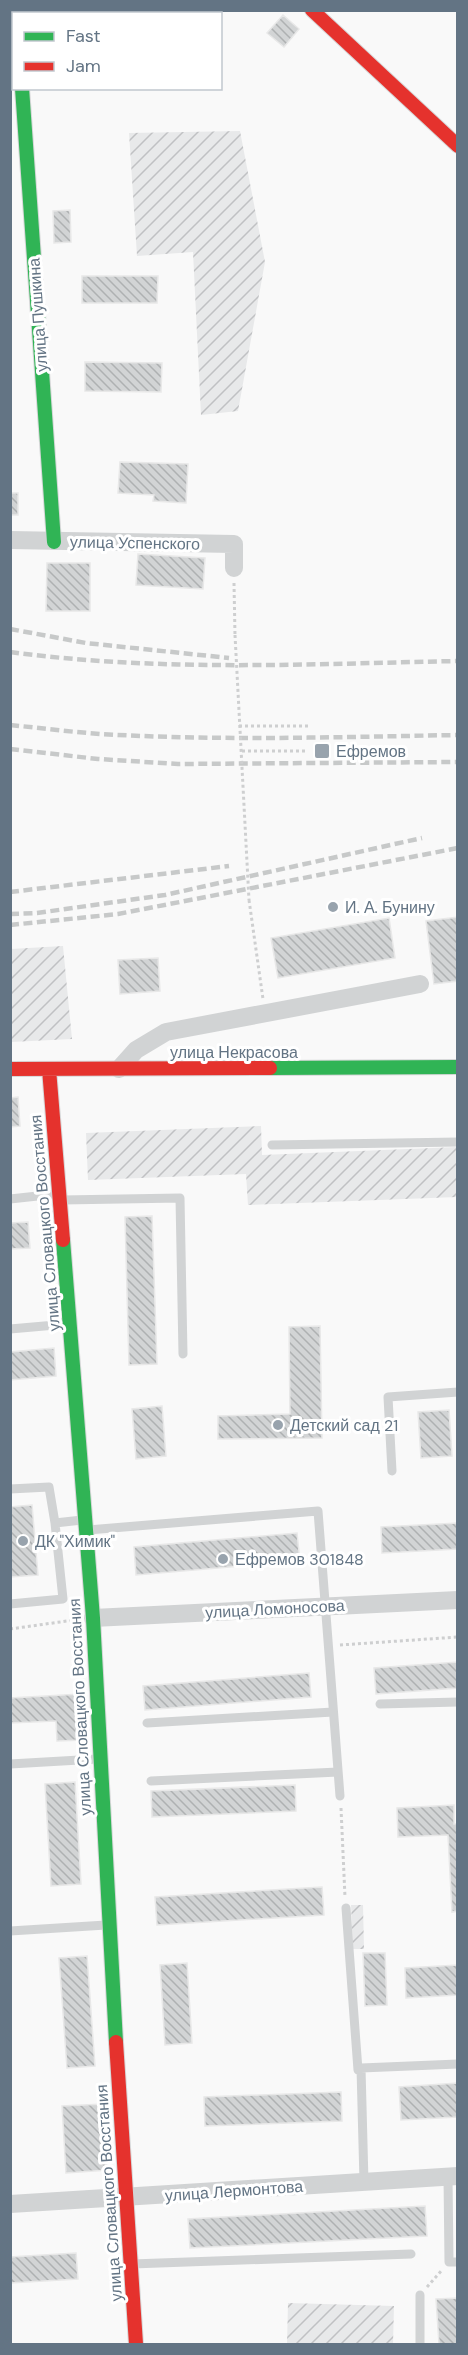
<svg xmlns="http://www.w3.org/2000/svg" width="468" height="2355" font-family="'DM Sans',sans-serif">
<defs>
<pattern id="industrial-furrows" width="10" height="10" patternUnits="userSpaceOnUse" patternTransform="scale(1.5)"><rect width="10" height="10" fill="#e8e9ea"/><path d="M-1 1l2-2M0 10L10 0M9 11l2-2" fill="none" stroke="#c0c1c3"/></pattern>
<pattern id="building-back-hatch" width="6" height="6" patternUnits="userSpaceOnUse" patternTransform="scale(1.5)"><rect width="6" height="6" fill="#d2d4d5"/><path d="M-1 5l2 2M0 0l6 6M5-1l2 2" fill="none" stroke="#aeb1b2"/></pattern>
</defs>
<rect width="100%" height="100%" fill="#f9f9f9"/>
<!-- industrial -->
<path fill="url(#industrial-furrows)" d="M240,131L265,262L238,411L201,415L193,252L137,256L129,133Z
M63,946L72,1039L11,1042V949Z
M261,1126L262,1155L457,1147V1197L248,1205L246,1174L88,1180L86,1133Z
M351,1905H363L364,1949H353Z
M288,2303L394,2306L393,2344H287Z"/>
<!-- building -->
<path fill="url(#building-back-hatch)" stroke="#e8e8e8" stroke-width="1.5" d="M43,10H70V14H43Z
M203,10H221L220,14H202Z
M283,15L299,29L284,47L267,33Z
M70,210L71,242L54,243L53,211Z
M82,276H158L157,303H82Z
M85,362L162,363L161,392L85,391Z
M120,462L188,464L186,503L153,501L154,495L118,493Z
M10,493H18V515H10Z
M138,554L205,558L203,589L136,585Z
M47,563H90V611H46Z
M458,917V981L434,984L426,921Z
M389,918L395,958L278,978L271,938Z
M158,958L160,991L120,994L118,960Z
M18,1097L20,1126L10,1127V1098Z
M152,1216L157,1364L129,1365L125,1217Z
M28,1222L30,1248L10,1249V1223Z
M320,1326L322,1438L218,1439V1416L290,1414L289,1327Z
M54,1348L56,1376L10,1380V1352Z
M162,1406L166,1456L136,1459L132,1409Z
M449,1410L452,1456L421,1458L418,1412Z
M32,1505L38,1575L10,1577V1507Z
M458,1523V1549L382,1553L381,1527Z
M297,1533L300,1561L136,1575L134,1547Z
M458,1662V1688L376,1694L374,1668Z
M309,1673L311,1697L145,1710L143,1686Z
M81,1694L84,1740L57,1741L56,1721L10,1723V1698Z
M75,1782L81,1884L51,1886L45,1784Z
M295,1785L296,1811L152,1817L151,1791Z
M454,1805V1824H458V1911L452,1912L448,1835L398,1837L397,1808Z
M322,1887L324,1915L157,1925L155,1897Z
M363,1953H385L387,2005L365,2006Z
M87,1956L95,2066L67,2068L59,1958Z
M187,1963L192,2043L165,2045L160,1965Z
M458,1965V1995L406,1998L405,1968Z
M458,2083V2117L401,2120L399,2087Z
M341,2092L342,2121L205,2126L204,2097Z
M104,2104L108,2170L66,2173L62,2106Z
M425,2206L427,2236L190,2248L188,2219Z
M76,2253L78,2279L10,2283V2257Z
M458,2298V2344H439L436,2299Z"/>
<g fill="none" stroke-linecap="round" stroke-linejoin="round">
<defs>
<path id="fast" d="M22,88L54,542
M270,1068L458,1067
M63,1240L93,1618L116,2042"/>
<path id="jam" d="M312,10L458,146
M10,1069L270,1068
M49,1069L63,1240
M116,2042L136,2344"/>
</defs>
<!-- fast casing -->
<use href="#fast" stroke="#d6d7d8" stroke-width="16"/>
<!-- jam casing -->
<use href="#jam" stroke="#d6d7d8" stroke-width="16"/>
<!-- path -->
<path stroke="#cecfd0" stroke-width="3" stroke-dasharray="3 3" stroke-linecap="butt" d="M234,583L235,635
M239,726H310
M242,751H307
M249,900L263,999
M10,1629L74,1620
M340,1645L458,1637
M341,1808L345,1897
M427,2287L442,2270"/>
<!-- lane -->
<path stroke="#d1d3d4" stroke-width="9" d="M10,73H14
M272,1145L458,1142
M10,1199L56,1194
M62,1200L180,1198L183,1354
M10,1329L67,1324
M392,1471L388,1397L458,1392
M10,1489L49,1487L55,1523
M88,1530L318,1511L340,1796
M10,1604L63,1599L55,1523L82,1520
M380,1704L458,1702
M147,1723L333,1712
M10,1764L97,1759
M151,1781L338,1772
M346,1908L358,2070L361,2068L364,2182
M10,1931L106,1925
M361,2068L458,2064
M448,2177L449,2262H458
M132,2264L411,2254
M420,2344V2295"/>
<!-- street -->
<path stroke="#d1d3d4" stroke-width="18" d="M17,10V14
M10,540L234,544V568
M119,1069L136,1050L166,1032L420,984
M93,1618L458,1600
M10,2204L458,2176"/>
<!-- fast -->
<use href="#fast" stroke="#30b455" stroke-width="14"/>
<!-- jam -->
<use href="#jam" stroke="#e5322d" stroke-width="14"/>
<!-- rail -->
<path stroke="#c7c9c9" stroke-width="4.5" stroke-dasharray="9 4.5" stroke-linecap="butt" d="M10,629L86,643L229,658
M10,652C159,672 308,664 458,661
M10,725C41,728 71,732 101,734C220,741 339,737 458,735
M10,749L98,759L178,764L458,762
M10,892L229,866
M10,914L37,913L165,895L422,838
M10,925L118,914L458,848"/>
<!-- path-bridge -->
<path stroke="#cecfd0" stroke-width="3" stroke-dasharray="3 3" stroke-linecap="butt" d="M235,635L249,900"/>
</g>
<!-- markers -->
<g fill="#98a3ad" stroke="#fff" stroke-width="2">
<rect x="314" y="743" width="16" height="16" rx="3"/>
<circle cx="333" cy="907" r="6"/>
<circle cx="278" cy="1425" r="6"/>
<circle cx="23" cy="1541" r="6"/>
<circle cx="223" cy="1559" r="6"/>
</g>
<g text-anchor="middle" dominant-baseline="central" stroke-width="6" stroke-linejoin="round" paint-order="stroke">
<!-- street labels -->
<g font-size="16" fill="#637484" stroke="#fff">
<text transform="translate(38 315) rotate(-94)">улица Пушкина</text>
<text transform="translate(135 543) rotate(1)">улица Успенского</text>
<text x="234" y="1052">улица Некрасова</text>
<text transform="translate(45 1223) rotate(-95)">улица Словацкого Восстания</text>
<text transform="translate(275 1609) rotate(-3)">улица Ломоносова</text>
<text transform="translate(80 1707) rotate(-93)">улица Словацкого Восстания</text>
<text transform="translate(234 2191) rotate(-4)">улица Лермонтова</text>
<text transform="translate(109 2193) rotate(-94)">улица Словацкого Восстания</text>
</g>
<!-- poi labels -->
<g font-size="16" fill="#637484" stroke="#fff" text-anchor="start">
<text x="336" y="751">Ефремов</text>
<text x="345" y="907">И. А. Бунину</text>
<text x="290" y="1425">Детский сад 21</text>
<text x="35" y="1541">ДК "Химик"</text>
<text x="235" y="1559">Ефремов 301848</text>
</g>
</g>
<!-- border -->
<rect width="468" height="2355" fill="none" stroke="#637484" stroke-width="24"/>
<!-- legend -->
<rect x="12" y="12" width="210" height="78" fill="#ffffff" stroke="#c1c7ce" stroke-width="1.5"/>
<rect x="24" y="32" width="30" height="9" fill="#30b455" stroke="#c1c7ce" stroke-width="1.5"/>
<text x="66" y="42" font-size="18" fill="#637484">Fast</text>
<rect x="24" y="62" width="30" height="9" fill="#e5322d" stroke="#c1c7ce" stroke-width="1.5"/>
<text x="66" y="72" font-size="18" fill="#637484">Jam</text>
</svg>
